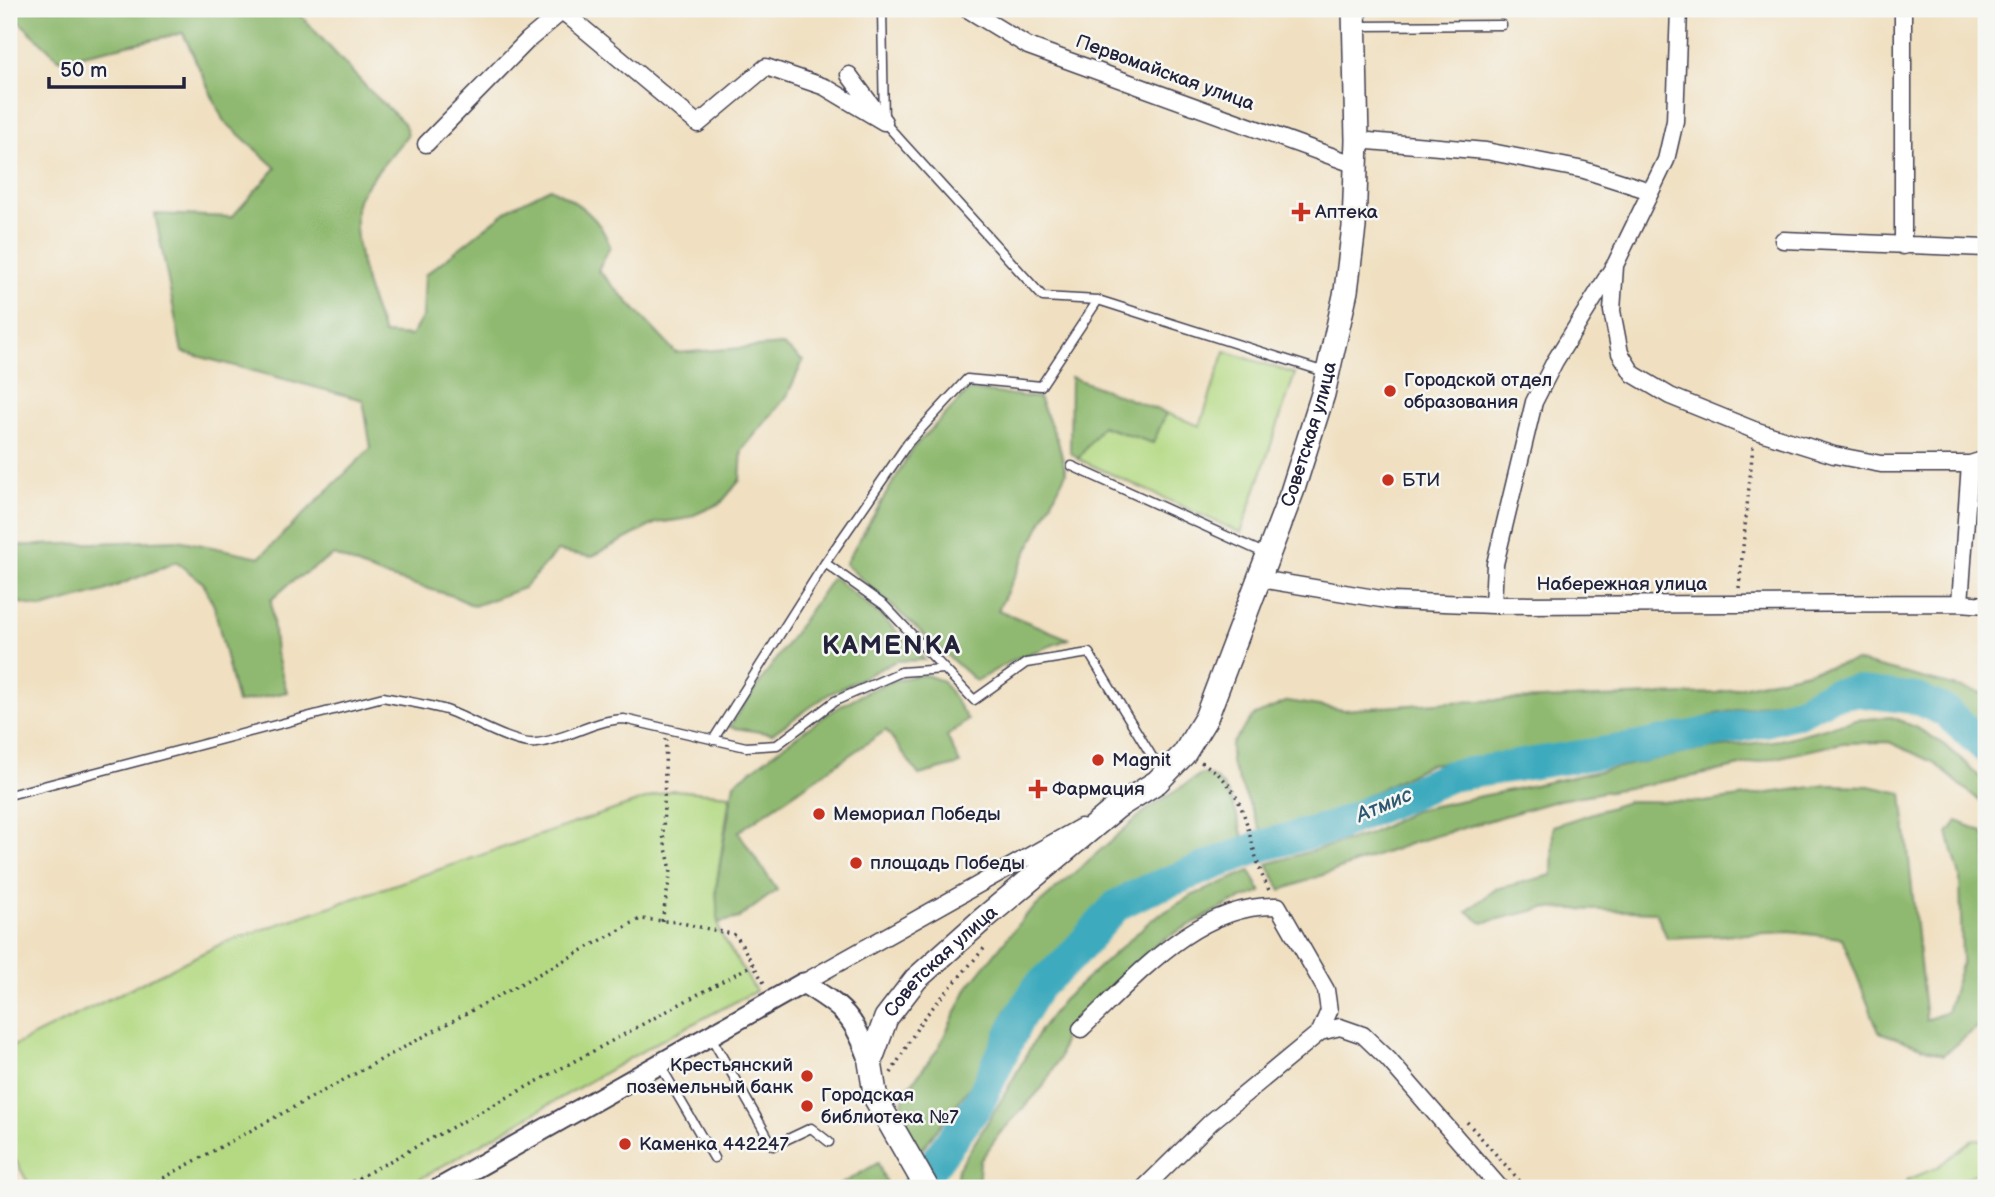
<svg xmlns="http://www.w3.org/2000/svg" width="1995" height="1197" font-family="'Balsamiq Sans',sans-serif">
<rect width="100%" height="100%" fill="#f6f6f2"/>
<filter id="ink" filterUnits="userSpaceOnUse"><feTurbulence type="fractalNoise" baseFrequency=".0143" numOctaves="2"/><feDisplacementMap in="SourceGraphic" scale="14" xChannelSelector="R" yChannelSelector="G"/><feConvolveMatrix kernelMatrix="1 2 1 2 8 2 1 2 1" color-interpolation-filters="sRGB"/></filter>
<filter id="wash" filterUnits="userSpaceOnUse"><feTurbulence type="fractalNoise" baseFrequency=".00686" numOctaves="4" result="noise"/><feDisplacementMap in="SourceGraphic" scale="28" xChannelSelector="R" yChannelSelector="G"/><feGaussianBlur stdDeviation="1.57" result="paint"/><feColorMatrix in="noise" values="0 0 0 0 0 0 0 0 0 0 0 0 0 0 0 0 0 1.4 0 .05"/><feComposite in="paint" operator="in"/></filter>
<g filter="url(#wash)">
<rect width="100%" height="100%" fill="#f0e0c1"/>
<!-- green -->
<path fill="#b4d982" stroke="#6b7e5e" stroke-width="2" d="M1225,351L1295,374L1241,533L1078,459L1102,426L1153,443L1166,413L1200,426Z
M672,790L730,795L716,888L719,931L756,991L660,1041L404,1188H31L9,1149V1048L223,943Z
M1974,1139L1986,1140V1168L1948,1188H1904L1907,1180L1936,1168Z"/>
<!-- forest -->
<path fill="#8fb970" stroke="#586e56" stroke-width="2" d="M9,9H295L367,88L404,123L408,134C398,148 362,187 358,200C349,233 370,303 384,334L411,336L423,316L425,275L512,207L550,188C577,202 601,217 610,247L598,270L676,353L783,345L803,361L787,396L742,450L740,480L721,503L685,519L656,523L591,557L557,551L524,588L474,606L453,596L381,575L334,555L291,582L271,600L276,653L287,692L237,703L214,606L203,583L176,562L104,591L42,608L9,600V546L178,540L260,557L371,448L363,400L182,352L155,214L232,217L276,168L223,120L183,33L60,60L9,12Z
M1071,377L1166,413L1153,443L1102,426L1078,459L1070,452Z
M969,390L1039,398L1058,441L1066,473L998,610L1069,639L1015,659L976,681L845,564L913,448Z
M833,577L880,615L925,660L896,661L829,694L772,734L729,727Z
M1855,661L1986,694V728L1917,694L1839,681L1810,695L1717,714L1661,733L1597,745L1430,764L1299,830L1265,840L1231,763V745L1253,716L1288,701L1344,710L1450,702L1716,693Z
M926,675L943,681L968,720L947,736L960,764L919,775L886,730L738,832L777,890L739,918L718,923L716,888L734,783C787,745 860,678 926,675Z
M1891,717C1931,731 1958,753 1986,784V806L1933,762L1889,742L1842,743L1700,775L1559,800L1412,843L1281,890L1267,864L1370,834L1415,810L1705,749L1780,740L1855,720Z
M1201,774C1230,775 1237,818 1244,840L1210,856L1142,879L1103,904L1006,1010L972,1084L919,1153L899,1116L905,1092L938,1049L968,987L1024,917L1144,812Z
M1827,785L1869,786L1902,793L1926,1020L1947,1012L1962,961L1960,877L1948,833L1957,821L1982,831L1986,838V1020L1943,1055L1879,1032L1842,938L1789,932L1667,938L1656,912L1545,908L1482,923L1467,911L1496,889L1552,875L1553,826L1630,801L1704,802Z
M1250,871L1261,892L1231,903L1162,940L1129,968L1064,1036L1060,1057L1043,1087L1000,1133L980,1161L978,1188H955L958,1169L1002,1099L1040,1030L1063,1000L1150,921L1191,896Z
M878,1163L888,1188H834L836,1187Z"/>
<g fill="none" stroke-linecap="round" stroke-linejoin="round">
<!-- river -->
<path stroke="#3eaabd" stroke-width="32" d="M916,1188L979,1103L1018,1020L1038,987L1071,957L1117,905L1145,891L1261,846L1333,827L1450,776L1639,747L1765,721L1798,712L1831,695L1855,691L1917,699L1945,711L1986,748"/>
</g>
</g>
<g filter="url(#ink)">
<g fill="none" stroke-linecap="round" stroke-linejoin="round">
<defs>
<path id="service" d="M882,9L884,122L1043,297L1098,300L1325,372
M1358,26L1502,25
M1072,466L1266,554
M825,563L884,605L974,700L1026,663L1089,653L1162,773
M713,740L825,563L908,443L967,379L1041,386L1098,300
M9,795L383,697C403,701 426,704 446,710C469,718 515,746 536,743C566,740 593,720 624,719L746,747L777,745L835,701L901,672L944,669
M711,1037L773,1146L811,1128L829,1142
M660,1065L714,1158"/>
<path id="minor" d="M560,9L698,124L766,67L825,87L884,122L849,75
M967,9L1028,46L1356,165
M1357,140L1486,151L1584,170L1650,191
M426,144L528,40L565,9
M1783,240L1986,248
M1903,246V9
M1615,266L1612,311L1620,353L1633,374L1670,396L1754,430L1834,455L1881,464H1970L1986,459
M1260,579L1393,601L1493,605L1960,603L1986,605
M1960,603L1970,464
M1493,605L1495,564L1534,402L1555,361L1616,263L1666,160L1675,121L1679,9
M803,983L1081,827
M1081,1029C1136,977 1197,903 1278,906L1326,990L1329,1011L1320,1032L1211,1122L1144,1188
M1320,1032L1340,1027L1363,1035L1388,1059L1500,1188"/>
<path id="tertiary" d="M440,1188L803,983C843,1007 855,1017 870,1062"/>
<g id="secondary">
<path id="s1" d="M927,1188L876,1099L870,1062L886,1018L916,979L982,920L1117,807L1157,782L1184,754L1206,718L1292,492L1323,394L1346,291L1354,227L1357,140L1354,9"/>
</g>
</defs>
<!-- service casing -->
<use href="#service" stroke="#413e4f" stroke-width="11"/>
<!-- minor casing -->
<use href="#minor" stroke="#413e4f" stroke-width="19"/>
<!-- tertiary casing -->
<use href="#tertiary" stroke="#413e4f" stroke-width="23"/>
<!-- secondary casing -->
<use href="#secondary" stroke="#413e4f" stroke-width="26"/>
<!-- path -->
<path stroke="#413e4f" stroke-width="3.5" stroke-dasharray="2 5" stroke-linecap="butt" d="M1739,588L1753,446
M1201,762C1255,792 1243,843 1270,892
M662,921L671,870L663,835L666,739
M891,1073L922,1020L987,945
M1467,1122L1526,1188
M9,1163L23,1188
M145,1188L640,919L677,922L736,935L765,985
M340,1188L754,964"/>
<!-- service -->
<use href="#service" stroke="#fff" stroke-width="8"/>
<!-- minor -->
<use href="#minor" stroke="#fff" stroke-width="16"/>
<!-- tertiary -->
<use href="#tertiary" stroke="#fff" stroke-width="19"/>
<!-- secondary -->
<use href="#secondary" stroke="#fff" stroke-width="23"/>
</g>
</g>
<!-- markers -->
<g fill="#c8321e" stroke="#f6f6f2" stroke-width="2.5">
<path d="M1297.5 201.5h7v7h7v7h-7v7h-7v-7h-7v-7h7z"/>
<circle cx="1390" cy="391" r="7"/>
<circle cx="1388" cy="480" r="7"/>
<circle cx="1098" cy="760" r="7"/>
<path d="M1034.5 778.5h7v7h7v7h-7v7h-7v-7h-7v-7h7z"/>
<circle cx="819" cy="814" r="7"/>
<circle cx="856" cy="863" r="7"/>
<circle cx="807" cy="1076" r="7"/>
<circle cx="807" cy="1106" r="7"/>
<circle cx="625" cy="1144" r="7"/>
</g>
<g text-anchor="middle" dominant-baseline="central" stroke-width="5" stroke-linejoin="round" paint-order="stroke">
<!-- street labels -->
<g font-size="19" fill="#22223b" stroke="#f6f6f2">
<text transform="translate(1165 73) rotate(20)">Первомайская улица</text>
<text stroke="none"><textPath href="#s1" startOffset="931">Советская улица</textPath></text>
<text x="1622" y="584">Набережная улица</text>
<text stroke="none"><textPath href="#s1" startOffset="266">Советская улица</textPath></text>
</g>
<!-- poi labels -->
<g font-size="19" fill="#22223b" stroke="#f6f6f2" text-anchor="start">
<text x="1315" y="212">Аптека</text>
<text x="1404" y="380">Городской отдел<tspan x="1404" dy="22">образования</tspan></text>
<text x="1402" y="480">БТИ</text>
<text x="1112" y="760">Magnit</text>
<text x="1052" y="789">Фармация</text>
<text x="833" y="814">Мемориал Победы</text>
<text x="870" y="863">площадь Победы</text>
<text x="793" y="1065" text-anchor="end">Крестьянский<tspan x="793" dy="22">поземельный банк</tspan></text>
<text x="821" y="1095">Городская<tspan x="821" dy="22">библиотека №7</tspan></text>
<text x="639" y="1144">Каменка 442247</text>
</g>
<!-- water labels -->
<g font-size="21" font-style="italic" fill="#2d586f" stroke="#f6f6f2">
<text transform="translate(1384 805) rotate(-23)">Атмис</text>
</g>
<!-- district labels -->
<g font-size="26" font-weight="bold" letter-spacing="2" fill="#22223b" stroke="#f6f6f2">
<text x="892" y="646">KAMENKA</text>
</g>
</g>
<!-- margin -->
<rect width="1995" height="1197" fill="none" stroke="#f6f6f2" stroke-width="35"/>
<!-- scale -->
<path d="M49 77v10h135v-10" fill="none" stroke="#22223b" stroke-width="3.5"/>
<text x="60" y="77" font-size="21" fill="#22223b" stroke="#f6f6f2" stroke-width="5" paint-order="stroke">50 m</text>
</svg>
